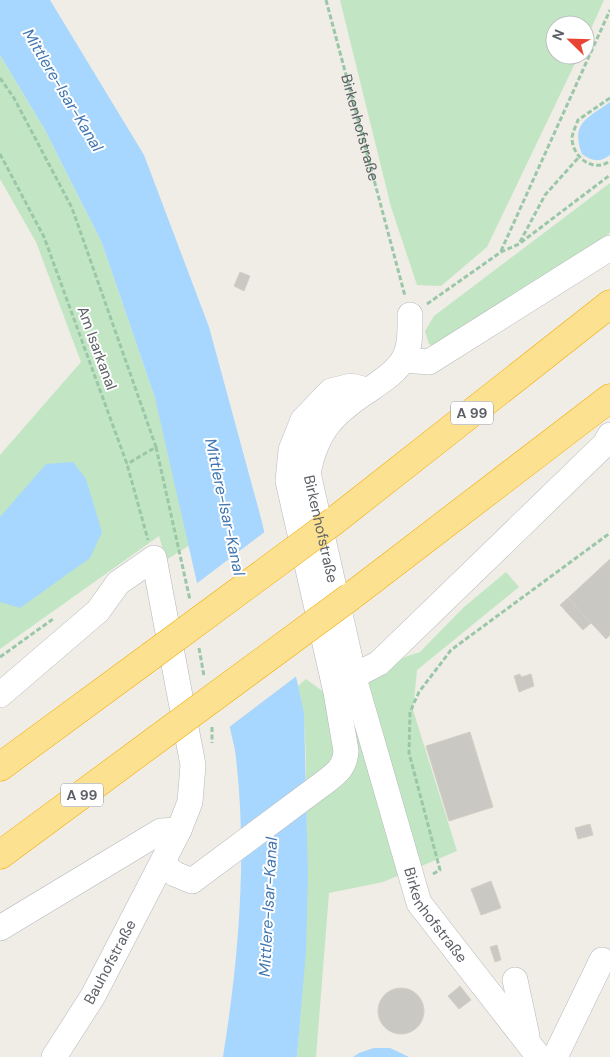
<svg xmlns="http://www.w3.org/2000/svg" width="610" height="1057" font-family="'DM Sans',sans-serif">
<rect width="100%" height="100%" fill="#efede5"/>
<!-- green -->
<path fill="#c2e6c3" d="M340,0H604L585,42V25H555V55H579L487,247L441,286L417,285L391,207Z
M0,55L44,128L102,243L156,401L190,545L166,560L159,536L0,649V455L81,362L36,242L0,179Z
M610,183V233L436,348L429,344L425,331L434,316Z
M506,572L519,587L417,670L413,710L457,851L383,882L329,893L316,1057H297C304,970 309,887 306,799C306,761 307,723 298,686L306,679L325,693L335,753L333,767L323,777L324,794C333,786 348,776 351,764C355,748 347,724 344,708L390,662L420,652L464,607Z"/>
<!-- water -->
<path fill="#a7d6fe" d="M0,0H50L144,155L209,327L262,522L304,713L308,874L306,951L297,1057H223C239,957 248,851 235,750L155,398L102,243L44,128L0,55Z
M610,102V155C600,163 591,161 582,154C570,123 588,118 610,102Z
M73,462L86,479L102,532L90,558L20,608L0,602V517L46,464Z
M374,1048H390L409,1057H353L359,1053Z"/>
<!-- pier -->
<path fill="#efede5" d="M266,531L298,675L228,728L196,584Z"/>
<!-- building -->
<path fill="#cac8c3" stroke="#d4cfc4" d="M240,272L250,276L244,291L234,286Z
M610,559V635L606,639L568,598Z
M568,598L591,623L583,630L560,605Z
M520,674L521,677L531,674L534,686L519,692L514,676Z
M470,732L493,807L449,821L426,746Z
M590,824L593,835L578,839L575,828Z
M491,881L501,908L481,915L471,889Z
M497,945L501,960L495,962L490,947Z
M460,986L471,1000L459,1009L448,996Z
M378 1011a23 23 0 1 1 46 0a23 23 0 1 1-46 0Z"/>
<g fill="none" stroke-linecap="round" stroke-linejoin="round">
<defs>
<g id="minor">
<path id="s2" d="M410,315C410,329 411,348 403,360C396,372 383,380 372,388C335,412 317,428 308,473L356,685L419,903L539,1057"/>
<path d="M404,360L429,362L610,248"/>
<path d="M354,676L379,663L605,444L610,435"/>
<path d="M0,695L98,611L118,583L154,558L193,765L190,802L179,830L93,996L54,1057"/>
<path d="M162,864L175,874L192,881L321,785C334,775 345,769 346,751L336,692L288,481L291,450L303,420L331,391L351,386L367,390"/>
<path d="M0,928L161,831L179,830"/>
<path d="M515,980L527,1036"/>
<path d="M555,1057L602,960"/>
</g>
<path id="highway" d="M334,521L610,304
M350,597L610,398
M0,767L151,656
M0,855L164,734"/>
</defs>
<!-- minor casing -->
<use href="#minor" stroke="#b6b8bc" stroke-width="26"/>
<!-- highway casing -->
<use href="#highway" stroke="#f2ab03" stroke-width="29"/>
<!-- path -->
<g stroke="#9bc7a9" stroke-width="3" stroke-dasharray="5 2.5" stroke-linecap="butt">
<path id="s1" d="M326,0L405,296"/>
<path d="M0,78L14,98L72,208L156,447L127,464"/>
<path d="M610,98L578,120C576,126 572,133 572,139C573,158 594,173 610,161"/>
<path d="M0,154L44,237L127,464L148,540"/>
<path d="M520,242L545,195L579,157"/>
<path d="M501,251L610,10"/>
<path d="M427,304L501,252L519,244L610,175"/>
<path d="M156,447L190,600"/>
<path d="M199,648L204,676"/>
<path d="M0,657L53,619"/>
<path d="M212,727V743"/>
<path d="M433,874L440,870L409,753L410,712L419,692L451,650L610,533"/>
</g>
<!-- minor -->
<use href="#minor" stroke="#fff" stroke-width="25"/>
<!-- highway -->
<use href="#highway" stroke="#fce290" stroke-width="28"/>
<defs>
<path id="highway-bridge" d="M151,656L334,521
M164,734L350,597"/>
</defs>
<!-- highway-bridge casing -->
<use href="#highway-bridge" stroke="#f2ab03" stroke-width="29" stroke-linecap="butt"/>
<!-- highway-bridge -->
<use href="#highway-bridge" stroke="#fce290" stroke-width="28"/>
</g>
<g text-anchor="middle" dominant-baseline="central" stroke-width="4" stroke-linejoin="round" paint-order="stroke">
<!-- shield labels -->
<g fill="#fff" stroke="#8e9094" stroke-width="1">
<rect x="451" y="401.5" width="42" height="23" rx="4"/>
<rect x="61" y="783.5" width="42" height="23" rx="4"/>
</g>
<g font-size="14" font-weight="bold" fill="#5d6166">
<text x="472" y="413">A 99</text>
<text x="82" y="795">A 99</text>
</g>
<!-- street labels -->
<g font-size="15" fill="#5d6166" stroke="#fff">
<text stroke="none"><textPath href="#s1" startOffset="132">Birkenhofstraße</textPath></text>
<text transform="translate(97 348) rotate(70)">Am Isarkanal</text>
<text stroke="none"><textPath href="#s2" startOffset="256">Birkenhofstraße</textPath></text>
<text stroke="none"><textPath href="#s2" startOffset="661">Birkenhofstraße</textPath></text>
<text transform="translate(110 962) rotate(-62)">Bauhofstraße</text>
</g>
<!-- water labels -->
<g font-size="16" font-style="italic" fill="#4277b1" stroke="#fff">
<text transform="translate(63 90) rotate(59)">Mittlere-Isar-Kanal</text>
<text transform="translate(225 507) rotate(78)">Mittlere-Isar-Kanal</text>
<text transform="translate(268 907) rotate(-87)">Mittlere-Isar-Kanal</text>
</g>
</g>
<!-- north arrow -->
<g transform="translate(570 40) rotate(293)"><circle r="24" fill="#ffffff" stroke="#bec0c2"/>
<path d="M0-4L9 19L0 12L-9 19Z" fill="#e84433"/>
<text y="-8" font-size="14" font-weight="bold" text-anchor="middle" fill="#5d6166">N</text>
</g>
</svg>
